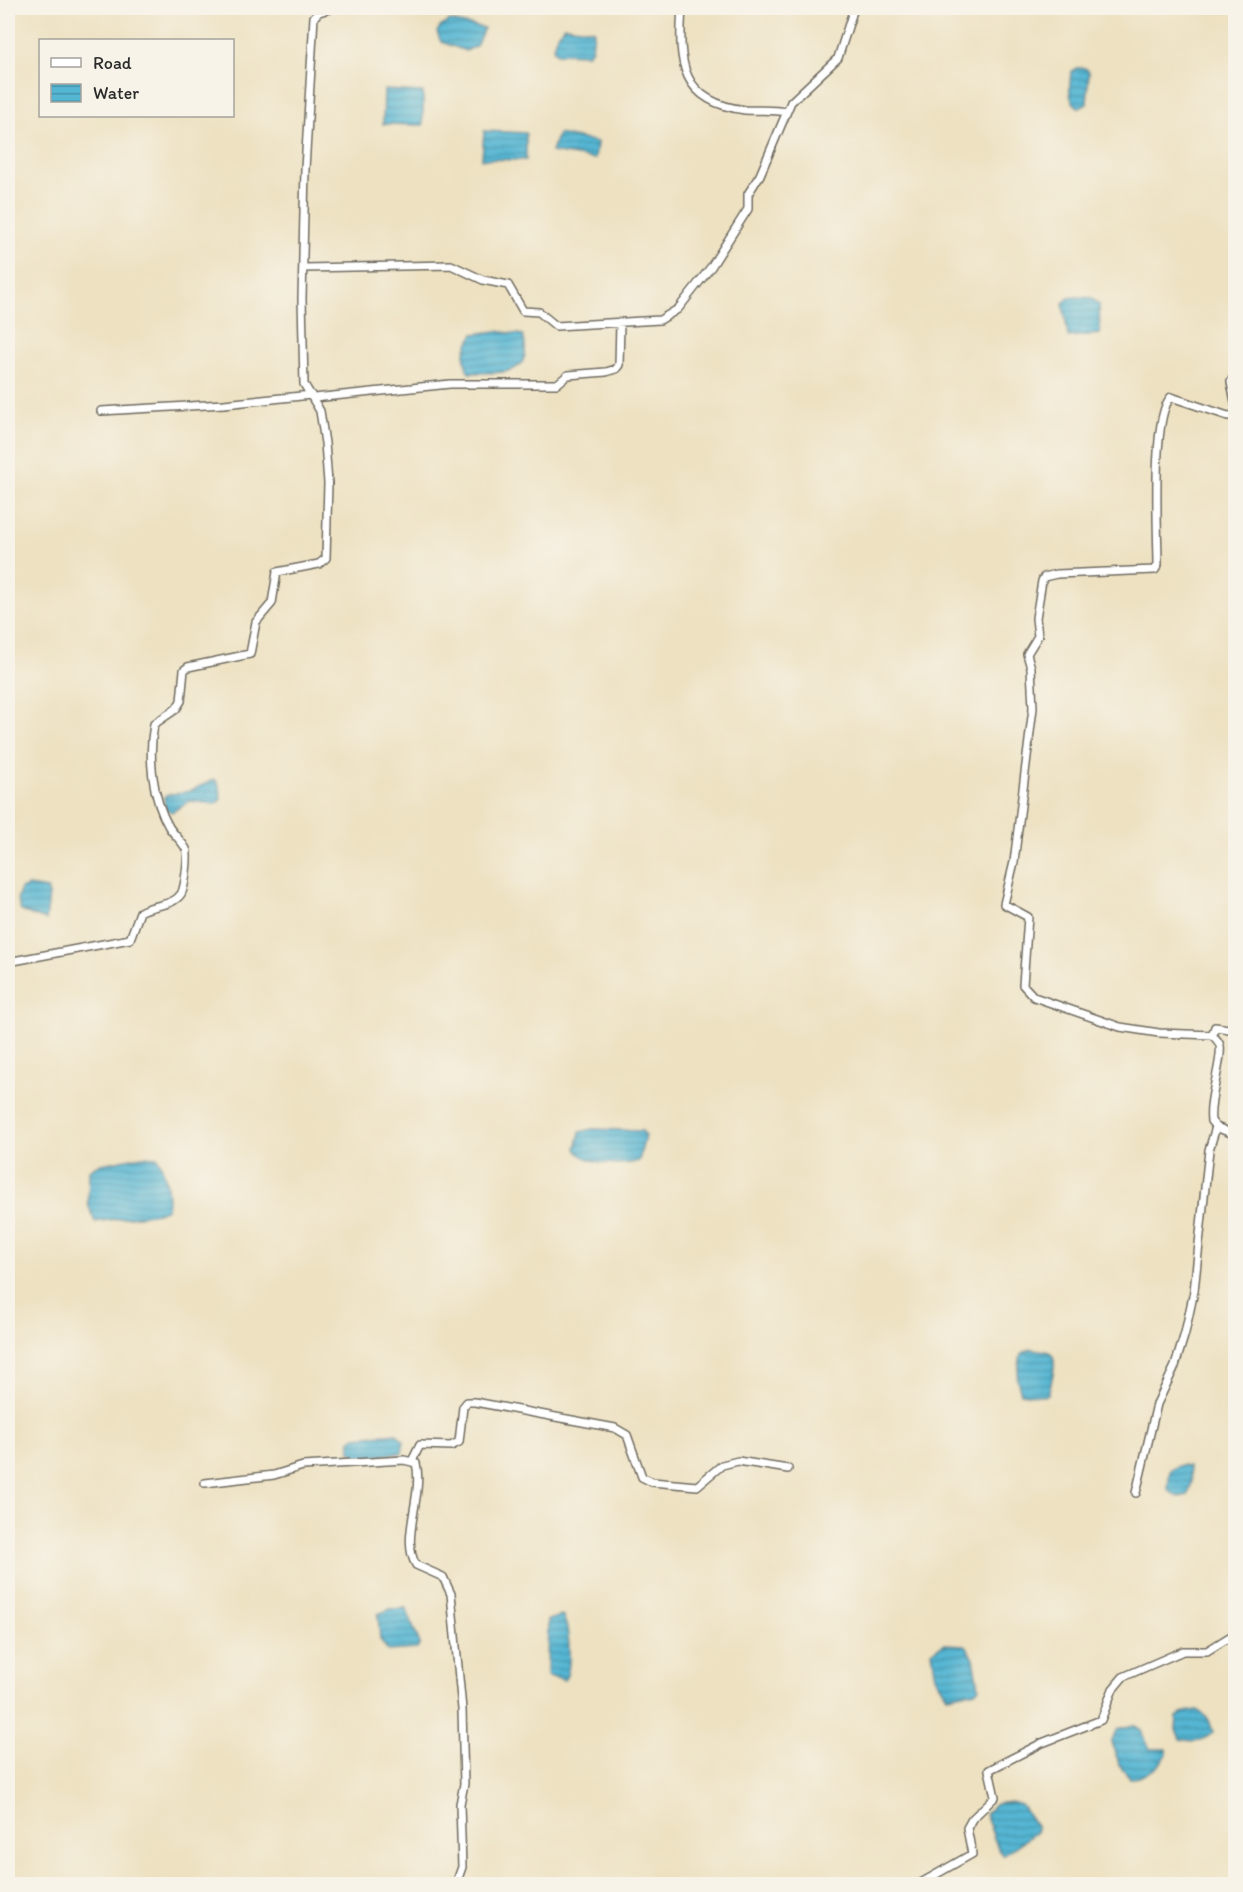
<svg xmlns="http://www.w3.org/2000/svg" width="1243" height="1892" font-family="Itim,sans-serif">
<defs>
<pattern id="water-rules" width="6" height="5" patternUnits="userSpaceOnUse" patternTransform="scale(1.5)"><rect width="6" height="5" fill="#54b6d3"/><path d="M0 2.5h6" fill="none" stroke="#4694ab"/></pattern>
</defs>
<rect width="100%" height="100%" fill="#f7f3e8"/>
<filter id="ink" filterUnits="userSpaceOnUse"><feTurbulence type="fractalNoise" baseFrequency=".0167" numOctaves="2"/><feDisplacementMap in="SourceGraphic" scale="12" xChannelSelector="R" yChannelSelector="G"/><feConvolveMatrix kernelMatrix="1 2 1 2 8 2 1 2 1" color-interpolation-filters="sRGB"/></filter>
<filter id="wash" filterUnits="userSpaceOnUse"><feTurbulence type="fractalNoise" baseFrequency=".008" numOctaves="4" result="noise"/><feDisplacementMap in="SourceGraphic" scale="24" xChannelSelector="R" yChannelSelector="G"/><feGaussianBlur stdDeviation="1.35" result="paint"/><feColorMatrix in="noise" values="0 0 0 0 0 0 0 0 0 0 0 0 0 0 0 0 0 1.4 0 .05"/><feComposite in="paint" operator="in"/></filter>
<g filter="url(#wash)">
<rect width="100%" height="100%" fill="#ede1c1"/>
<!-- water -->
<path fill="url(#water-rules)" stroke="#40707f" stroke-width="1.5" d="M450,21L484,28L476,46L466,51L441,42L437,32L440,27Z
M565,26L594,30L592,49L588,54L557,53L553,49L557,35Z
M1076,68H1085L1089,71L1087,104L1080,108C1066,101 1070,85 1071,72Z
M384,90L423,92V125L383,124Z
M484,131L526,133V160L482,159Z
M558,134L597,142L595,159L551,152Z
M1076,297L1092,298L1099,305L1100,334L1068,337L1063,303L1069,298Z
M496,331L523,335C535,378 499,372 469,373C461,358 465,347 474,334Z
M215,779L220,788L221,799L215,804L190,801L172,812L165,809L164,797L167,795L190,791Z
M28,886L47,889L49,895L46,920L21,911L17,899L21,889Z
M592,1129L642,1131L645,1135L639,1161C623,1166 585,1165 576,1149L580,1132Z
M142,1156L157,1157C165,1170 170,1194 167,1209L158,1213L95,1222L88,1204L89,1170L97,1165Z
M1030,1349C1036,1350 1045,1350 1049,1352C1060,1358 1050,1385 1048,1394L1044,1396L1021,1393L1017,1379L1021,1354Z
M396,1433L404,1441L402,1453L358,1458L350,1451L351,1440L356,1437Z
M1181,1465L1189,1466L1192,1481L1188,1495L1178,1497L1168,1490L1170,1470Z
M406,1608L420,1644L417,1649L388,1651L380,1639L378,1614L390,1609Z
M562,1616C570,1626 572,1672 564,1680L547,1676L548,1620Z
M943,1644L965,1645L974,1658L979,1687L975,1691L947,1696L936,1678L932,1651Z
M1198,1710L1209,1720L1213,1732C1204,1742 1193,1742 1180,1739L1176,1729L1177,1717L1185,1712Z
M1133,1725L1140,1729L1150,1749H1166L1167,1754C1161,1765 1143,1779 1130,1778L1122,1769L1111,1743L1118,1729Z
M1011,1802L1021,1805L1037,1828L1036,1832L1003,1855L999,1851L985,1814L995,1804Z"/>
</g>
<g filter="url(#ink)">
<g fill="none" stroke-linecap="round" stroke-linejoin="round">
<defs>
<path id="street" d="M682,8C678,63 681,102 745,110C759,111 772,109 786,112
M304,268L451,265L483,280L508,285L523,311L539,312L556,326L660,320L678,309L711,267L748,209V194L760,175L791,102L838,58L854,8
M1236,372L1231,382L1236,407
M314,398L450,384H557L568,375L606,372L616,369L619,365L620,323
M101,411L224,404L311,395
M1236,415L1228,416L1171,397C1151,417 1158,533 1158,565L1155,570L1057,574L1044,577L1042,581L1036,618L1038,636L1027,654L1031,668L1033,708L1014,862L1004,904L1028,917L1023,985L1034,997L1120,1027L1159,1033L1212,1035C1215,1038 1219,1041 1220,1046C1223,1061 1208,1098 1211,1121L1216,1127L1236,1135
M8,962L130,939L140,912C153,904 172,907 181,894C185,888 189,855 186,849C182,841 174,835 169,827C152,798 148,757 154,724L176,709L181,701L184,670L188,667L250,654L256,622L272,603L277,572L319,564L326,558L328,483L325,443L320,411L304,384L302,299L305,169L314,17L319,12L333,8
M1212,1035L1215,1027L1236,1030
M412,1461L420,1445L451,1446L459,1442L463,1407L467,1402H475L615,1428L627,1435L642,1477L652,1482L697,1486L722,1465L738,1461L788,1469
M205,1483L274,1475L303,1466L404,1460L416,1463C424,1495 400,1539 416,1565L443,1577L451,1594L462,1709L464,1784L460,1804L462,1867L456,1884
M1136,1493L1157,1404L1175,1366L1185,1333L1194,1291L1209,1150L1216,1127
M919,1884L972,1854L967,1828L972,1819L995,1797L989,1770L1042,1743L1101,1720L1113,1689L1123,1677L1183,1651H1207L1236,1633"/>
</defs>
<!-- street casing -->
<use href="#street" stroke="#6f6b60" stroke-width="10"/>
<!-- street -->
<use href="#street" stroke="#fff" stroke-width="7"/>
</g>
</g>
<!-- margin -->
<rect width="1243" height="1892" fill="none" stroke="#f7f3e8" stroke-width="30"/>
<!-- legend -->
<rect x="39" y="39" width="195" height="78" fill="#f7f3e8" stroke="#a5a39c" stroke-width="1.5"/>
<rect x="51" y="58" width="30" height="9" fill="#ffffff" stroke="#a5a39c" stroke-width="1.5"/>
<text x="93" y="69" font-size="18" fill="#2b2b2b">Road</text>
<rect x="51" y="84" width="30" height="18" fill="url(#water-rules)" stroke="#a5a39c" stroke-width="1.5"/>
<text x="93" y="99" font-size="18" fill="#2b2b2b">Water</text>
</svg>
